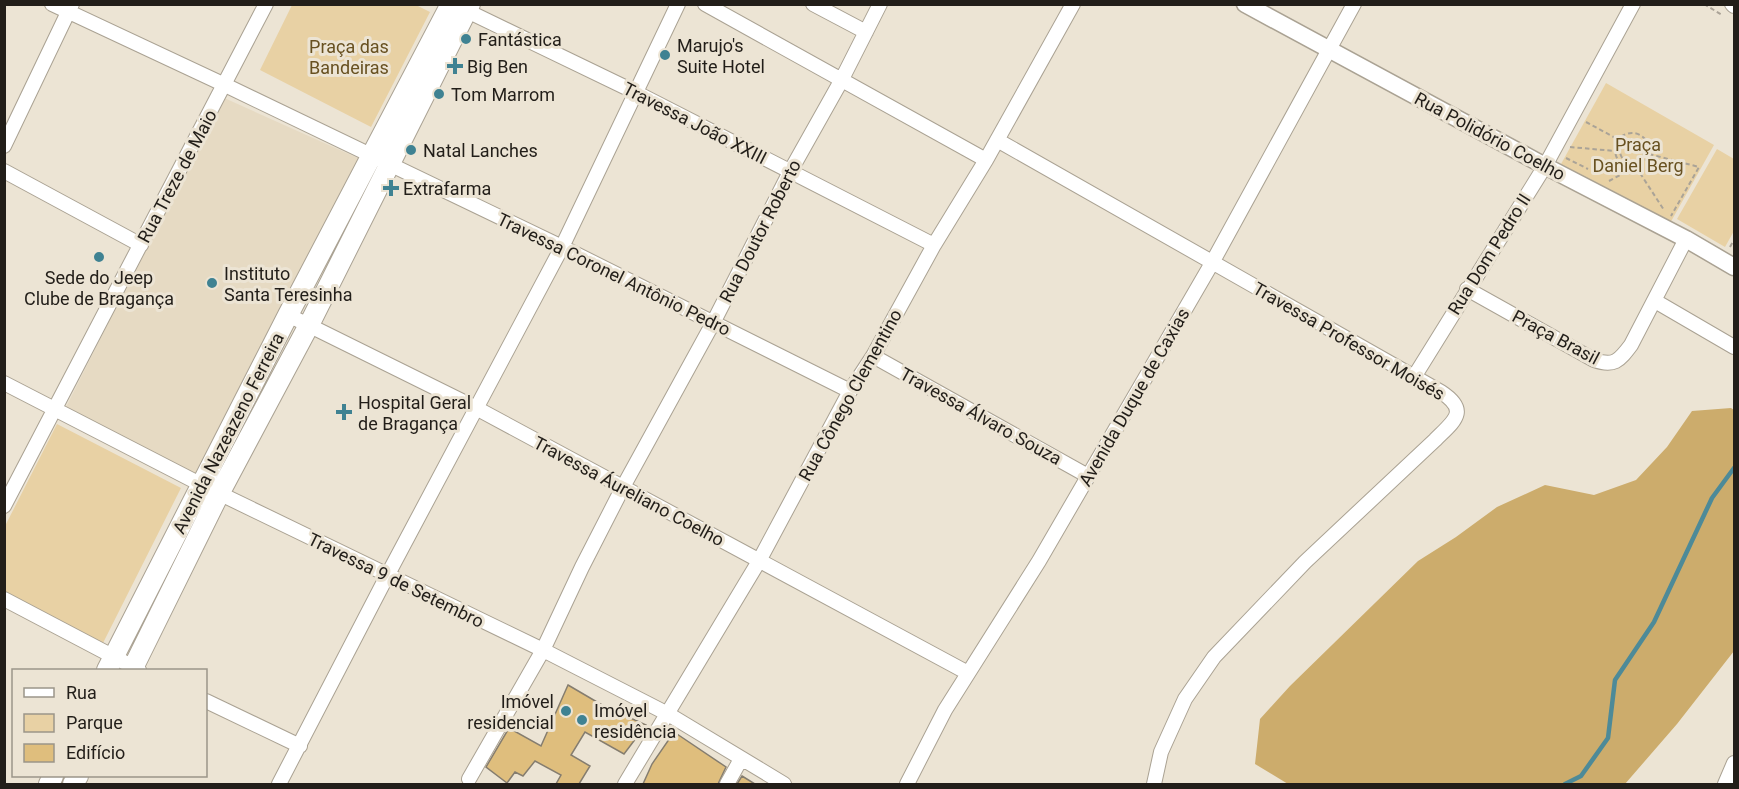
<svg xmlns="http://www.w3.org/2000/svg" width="1739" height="789" font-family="Roboto,sans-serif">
<rect width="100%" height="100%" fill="#ece4d4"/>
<!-- built -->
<path fill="#e6dac3" d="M222,97L360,159L197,477L66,407Z"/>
<!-- green -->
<path fill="#e8d1a4" d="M292,5H416L430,12L371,127L260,70Z
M1606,83L1714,145L1669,225L1561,164Z
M1717,149L1734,159V231L1725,247L1677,219Z
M57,424L181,488L102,645L5,593L4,528Z"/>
<!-- forest -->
<path fill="#ccac6c" d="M1731,408L1734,410V651L1677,724L1625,784H1288L1255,764L1260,719L1290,686L1418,561L1456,537L1497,507L1545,485L1594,495L1636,480L1667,447L1692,411Z"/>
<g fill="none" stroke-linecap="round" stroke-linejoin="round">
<!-- stream -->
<path stroke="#4d8a98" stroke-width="4.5" d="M1565,784L1581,776L1608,738L1615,680L1654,622L1712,498L1734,468"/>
</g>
<!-- building -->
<path fill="#dfbe7d" stroke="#857d6f" stroke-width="1.5" d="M568,685L614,712L615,711L646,725L624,754L585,732L571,755L590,766L579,784H556L561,775L535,761L523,776L515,772L507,783L486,767L509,728L541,746Z
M674,732L726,767L718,784H643L652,764Z
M742,776L755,784H737Z"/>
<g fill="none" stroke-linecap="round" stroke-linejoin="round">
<defs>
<path id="minor" d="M52,4L225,85L562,247L850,391
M705,4L986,160
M813,4L866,32
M1732,4L1734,6
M461,8L635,92L934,245
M997,140L1441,392C1470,411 1454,421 1435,440L1305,562L1214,657L1185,699L1161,752L1154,784
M4,146L72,4
M4,171L141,245
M1467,289L1594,360C1614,367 1619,361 1631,345L1686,239
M1655,301L1734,347
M288,315L476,408L968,673
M873,356L1088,476
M1414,377L1545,166L1633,4
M4,383L202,485L543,650L668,714L784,784
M4,506L266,4
M4,599L139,670
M206,701L300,746
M469,779L543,650L582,567L623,487L713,323L791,170L841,81L880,4
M279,784L387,576L562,247L678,4
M625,784L759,561L850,391L873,356L934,245L986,160L1073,4
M727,784L741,759
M907,784L945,710L1039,561L1212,263L1354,4
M1725,784L1734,763"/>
<path id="tertiary" d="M1245,4L1545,166L1686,239L1734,267"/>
<path id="secondary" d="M107,670L288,315L451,4
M132,670L219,494L309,325L470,4
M49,784L53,776
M73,784L78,776"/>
</defs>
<!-- minor casing -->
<use href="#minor" stroke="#aaa293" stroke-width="16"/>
<!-- tertiary casing -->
<use href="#tertiary" stroke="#aaa293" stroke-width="19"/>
<!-- secondary casing -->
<use href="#secondary" stroke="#aaa293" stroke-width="22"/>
<!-- path -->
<path stroke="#aaa397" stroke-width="2" stroke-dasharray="4.5 3" stroke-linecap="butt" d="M1704,4L1722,15
M1586,122L1623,142
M1615 150a17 17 0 1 1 34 0a17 17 0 1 1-34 0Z
M1620 151a12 12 0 1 1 24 0a12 12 0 1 1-24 0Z
M1570,147L1615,151
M1649,154L1699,167L1671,216
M1566,158L1588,169
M1636,167L1664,210
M1609,181L1633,168
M1730,247L1734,240"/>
<!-- minor -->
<use href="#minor" stroke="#fff" stroke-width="14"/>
<!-- tertiary -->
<use href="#tertiary" stroke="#fff" stroke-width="16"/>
<!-- secondary -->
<use href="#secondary" stroke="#fff" stroke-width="20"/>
</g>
<!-- markers -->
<g fill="#3f8292" stroke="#ece4d4" stroke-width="2">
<circle cx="466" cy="39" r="6"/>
<circle cx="665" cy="55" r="6"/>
<path d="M452 57h6v6h6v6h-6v6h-6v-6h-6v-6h6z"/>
<circle cx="439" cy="94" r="6"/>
<circle cx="411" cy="150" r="6"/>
<path d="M388 179h6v6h6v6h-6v6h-6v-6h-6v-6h6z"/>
<circle cx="99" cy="257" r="6"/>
<circle cx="212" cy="283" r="6"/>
<path d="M341 403h6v6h6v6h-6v6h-6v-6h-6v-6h6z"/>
<circle cx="566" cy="711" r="6"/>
<circle cx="582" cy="720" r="6"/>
</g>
<g text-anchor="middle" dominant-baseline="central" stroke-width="6" stroke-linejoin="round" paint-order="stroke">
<!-- poi labels -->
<g font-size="18" fill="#221e19" stroke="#ece4d4" text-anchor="start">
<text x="478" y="39">Fantástica</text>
<text x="677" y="45">Marujo's<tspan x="677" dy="21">Suite Hotel</tspan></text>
<text x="467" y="66">Big Ben</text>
<text x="451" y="94">Tom Marrom</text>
<text x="423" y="150">Natal Lanches</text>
<text x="403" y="188">Extrafarma</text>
<text x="224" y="273">Instituto<tspan x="224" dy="21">Santa Teresinha</tspan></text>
<text x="99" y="277" text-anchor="middle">Sede do Jeep<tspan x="99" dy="21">Clube de Bragança</tspan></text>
<text x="358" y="402">Hospital Geral<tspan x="358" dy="21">de Bragança</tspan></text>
<text x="554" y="701" text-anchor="end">Imóvel<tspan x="554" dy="21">residencial</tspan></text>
<text x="594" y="710">Imóvel<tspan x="594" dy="21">residência</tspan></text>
</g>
<!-- park labels -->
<g font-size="18" fill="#685121" stroke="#ece4d4">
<text x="349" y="46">Praça das<tspan x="349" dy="21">Bandeiras</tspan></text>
<text x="1638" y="144">Praça<tspan x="1638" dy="21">Daniel Berg</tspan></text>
</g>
<!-- street labels -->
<g font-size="18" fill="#221e19" stroke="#ece4d4">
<text transform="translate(695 123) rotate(27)">Travessa João XXIII</text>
<text transform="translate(1490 136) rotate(28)">Rua Polidório Coelho</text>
<text transform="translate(177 176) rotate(-62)">Rua Treze de Maio</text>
<text transform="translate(760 231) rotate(-63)">Rua Doutor Roberto</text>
<text transform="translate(1489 254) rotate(-58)">Rua Dom Pedro II</text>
<text transform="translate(614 274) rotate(26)">Travessa Coronel Antônio Pedro</text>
<text transform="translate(1556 337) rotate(28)">Praça Brasil</text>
<text transform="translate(1349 341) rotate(30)">Travessa Professor Moisés</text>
<text transform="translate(850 395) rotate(-61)">Rua Cônego Clementino</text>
<text transform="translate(1134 397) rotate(-60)">Avenida Duque de Caxias</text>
<text transform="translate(981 416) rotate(29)">Travessa Álvaro Souza</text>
<text transform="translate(228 433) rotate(-63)">Avenida Nazeazeno Ferreira</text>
<text transform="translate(629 491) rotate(28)">Travessa Áureliano Coelho</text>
<text transform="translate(396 580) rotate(26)">Travessa 9 de Setembro</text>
</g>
</g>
<!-- border -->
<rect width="1739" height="789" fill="none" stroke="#221e19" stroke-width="12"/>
<!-- legend -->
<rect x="12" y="669" width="195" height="108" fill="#ece4d4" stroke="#9b9589" stroke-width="1.5"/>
<rect x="24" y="688" width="30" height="9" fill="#ffffff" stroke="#9b9589" stroke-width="1.5"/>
<text x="66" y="699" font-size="18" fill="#221e19">Rua</text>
<rect x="24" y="714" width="30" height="18" fill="#e8d1a4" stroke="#9b9589" stroke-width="1.5"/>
<text x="66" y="729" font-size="18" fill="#221e19">Parque</text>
<rect x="24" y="744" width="30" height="18" fill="#dfbe7d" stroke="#9b9589" stroke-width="1.5"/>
<text x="66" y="759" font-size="18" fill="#221e19">Edifício</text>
</svg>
